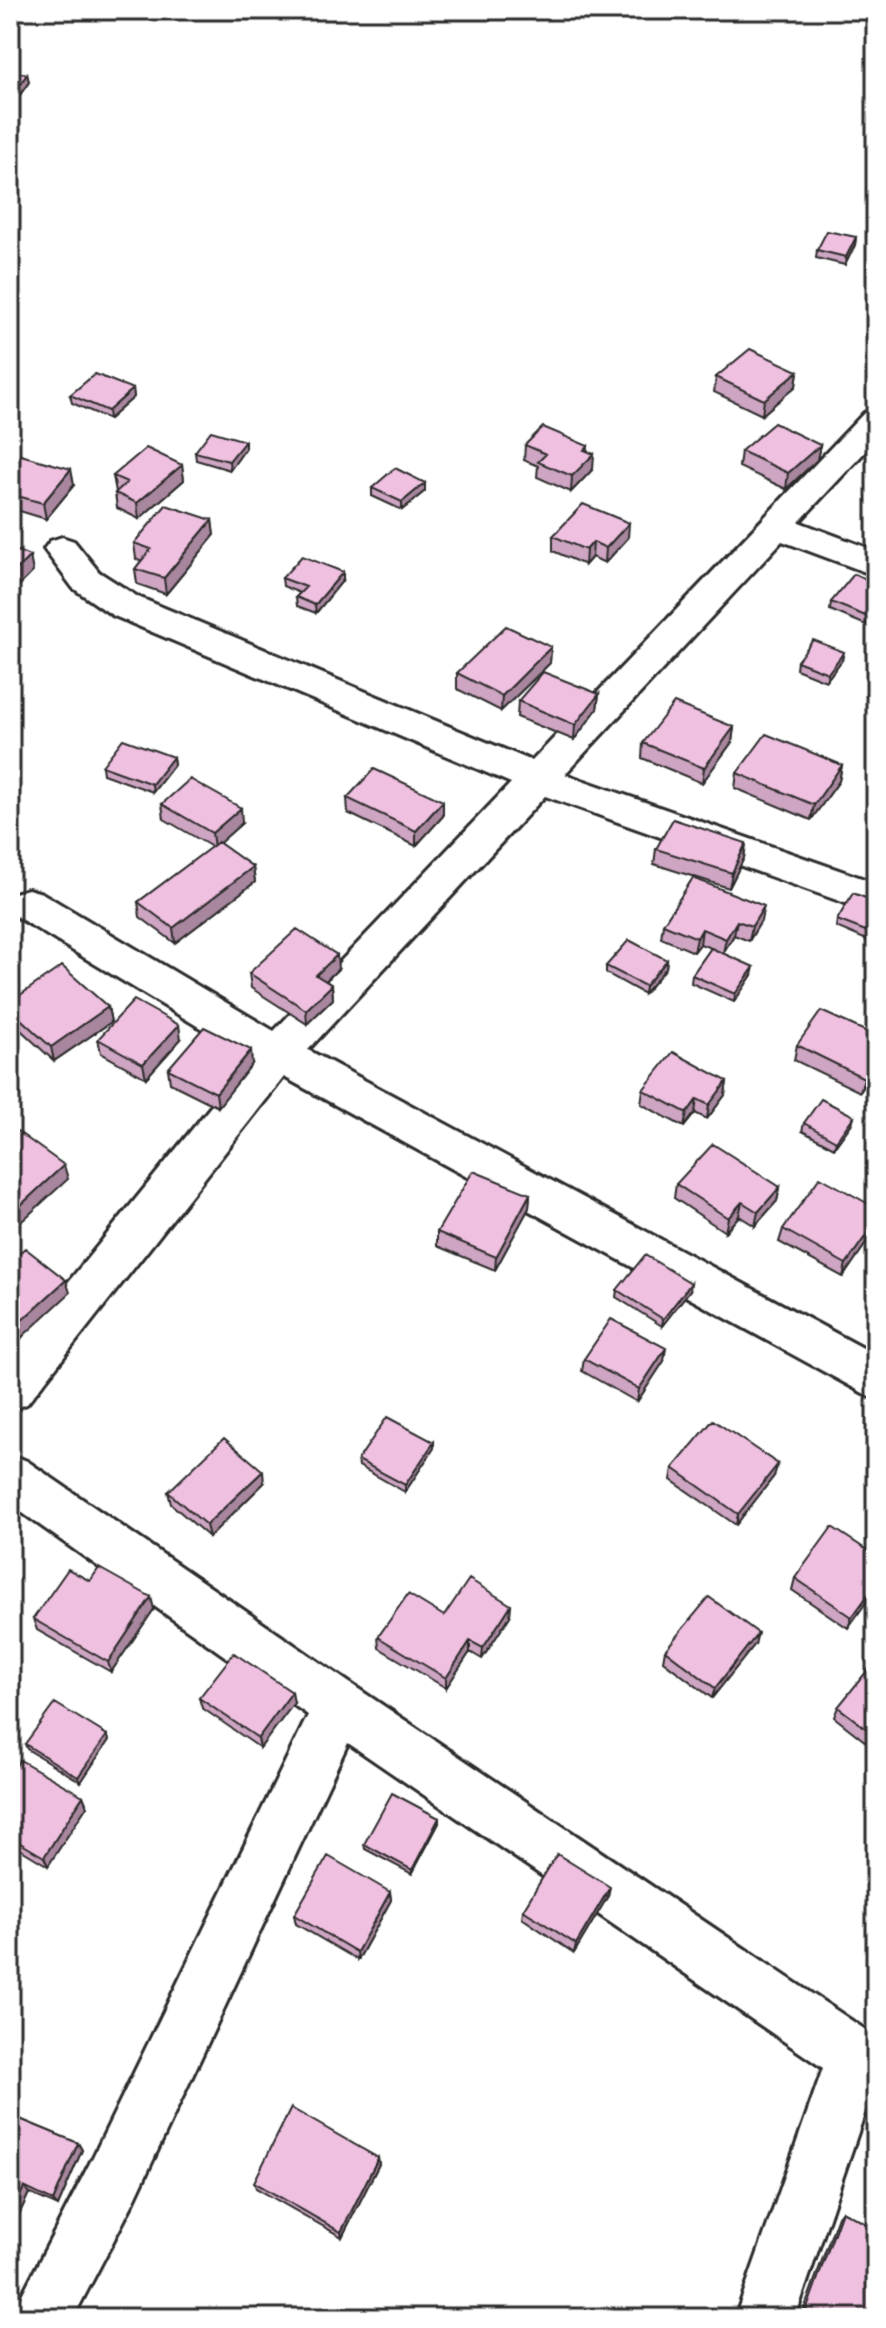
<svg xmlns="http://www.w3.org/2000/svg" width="886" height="2328" font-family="'Balsamiq Sans',sans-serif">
<rect width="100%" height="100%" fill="#fff"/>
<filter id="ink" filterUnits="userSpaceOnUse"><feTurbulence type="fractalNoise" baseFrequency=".0125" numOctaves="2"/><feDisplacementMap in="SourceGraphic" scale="16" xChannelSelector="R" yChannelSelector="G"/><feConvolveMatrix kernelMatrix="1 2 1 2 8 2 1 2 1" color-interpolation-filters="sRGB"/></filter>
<g filter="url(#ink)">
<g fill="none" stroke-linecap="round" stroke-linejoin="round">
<defs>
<path id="minor" d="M876,410V440L799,522L876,551V576L782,541L565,774L876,883V914L545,796L308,1050L876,1355V1400L284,1077L27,1404L10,1410V1354L250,1058L14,915L10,900L14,893L28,889L42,893L274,1031L511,783L112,615L73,588L44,549L50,541L62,537L74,541L99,572L138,597L532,761L864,413Z
M10,1454L27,1461L357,1688L876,2037V2099L870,2097L795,2318H735L823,2068L348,1743L133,2203L73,2318H10L91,2161L308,1715L10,1504Z"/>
</defs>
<!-- minor casing -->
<use href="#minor" stroke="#2b2b2b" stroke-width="6"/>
<!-- minor -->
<use href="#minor" fill="#fff" fill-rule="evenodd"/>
</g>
<!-- wall -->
<path fill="#cea5c2" stroke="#2b2b2b" stroke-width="2" d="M10,71L27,74L29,82L14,103L10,102Z
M856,237L855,245L845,265L816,258L817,250Z
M798,371L796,386L762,415L714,392L716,377Z
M133,389L134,397L109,419L72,403L70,395Z
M525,445L588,451L593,469L571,492L537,477L538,466L524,460Z
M820,445L817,460L786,489L739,467L741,451Z
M245,449L230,470L196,460L195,452Z
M10,452L74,485L46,519L10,508Z
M182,465L184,480L139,519L117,508L115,493L116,492L113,476Z
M425,483V491L402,510L372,496V488Z
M212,520L214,536L166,594L137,584L135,569L141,561L136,559L134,543Z
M553,536L628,538L605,563L592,557L585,565L553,551Z
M282,578L343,580L316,613L297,606L296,597L300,593L283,586Z
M876,583V612L866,625L830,610L831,602Z
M551,647L550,663L501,711L457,689V673Z
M842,660L826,681L796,669L797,661Z
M599,694L597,709L574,740L517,717L518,701Z
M734,727L732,742L702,783L642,758L643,743Z
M876,743V763L871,760L874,745Z
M173,757L174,765L153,792L103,774L102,766Z
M876,763V779L873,777Z
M842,765L839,781L811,820L735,788L737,773Z
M347,798L443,816L416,846L348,813Z
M162,804L242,823L219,843L253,867L255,882L175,943L140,917L138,902L212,847L164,819Z
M746,843L744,858L729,888L654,864L656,849Z
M693,878L761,921L749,941L734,935L723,953L752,975L734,1002L691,983L692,975L711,948L700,944L694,952L661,938L663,924Z
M876,902V944L836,927L837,920Z
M667,960L666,968L644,994L606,973V966Z
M338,969L326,981L332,985L333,999L307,1024L251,988L249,973Z
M876,972V990L870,987L872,979Z
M10,1002L108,1007L111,1022L54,1061L10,1020Z
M876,1036V1068L860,1092L794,1060L797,1045Z
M98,1039H181L146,1078L101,1053Z
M252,1064L218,1107L170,1083L168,1069Z
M727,1081L725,1095L707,1119L695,1113L684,1127L641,1104L643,1090Z
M854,1116L852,1123L834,1148L802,1131L804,1123Z
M676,1184L780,1187L777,1201L755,1226L739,1216L725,1232L674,1198Z
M530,1194L529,1208L495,1270L437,1246V1232Z
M876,1208V1229L843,1277L779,1242L783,1229Z
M617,1290H690L662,1326L616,1297Z
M584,1359L664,1361L637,1402L582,1371Z
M434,1442V1448L405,1492L359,1466L358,1460Z
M673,1468L774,1476L736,1525L671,1480Z
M264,1483L209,1537L171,1504L168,1492Z
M876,1556L848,1628L792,1590L795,1578Z
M154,1609L111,1672L37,1630L33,1619Z
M444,1616H510L482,1659L470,1652L446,1688L379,1648L378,1637Z
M755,1644L712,1698L663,1661L665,1650Z
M876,1670V1750L834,1717L838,1707Z
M199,1698L294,1703L260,1748L202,1708Z
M107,1735L109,1740L81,1782L27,1749L25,1744Z
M10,1775L83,1796L87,1806L48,1866L10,1843Z
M439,1818V1823L412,1874L365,1849L364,1844Z
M390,1892L391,1900L358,1960L296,1924L294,1915Z
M608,1896L574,1953L522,1918L523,1910Z
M10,2115L78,2143L82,2150L58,2206L29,2193L10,2234Z
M378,2158L379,2164L342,2237L256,2188L254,2182Z
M842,2211L876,2318H801L838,2216Z"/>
<!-- shaded-wall -->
<path fill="#a8869e" stroke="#2b2b2b" stroke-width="2" d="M27,74L29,82L14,103L13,95Z
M856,237L855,245L845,265L846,257Z
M798,371L796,386L762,415L764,400Z
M133,389L134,397L109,419L108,411Z
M245,441V449L230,470L229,461Z
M820,445L817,460L786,489L788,473Z
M588,446L587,460L594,454L593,469L571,492L572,476L584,450Z
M182,465L184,480L139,519L137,503Z
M71,469L74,485L46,519L43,503Z
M425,483V491L402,510V502Z
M212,520L214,536L166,594L164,578Z
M629,523L628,538L605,563L606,548Z
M593,542L592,557L585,565L586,550Z
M30,556L33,572L10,595V576Z
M343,572V580L316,613L315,605Z
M876,606V612L866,625L868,617Z
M551,647L550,663L501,711L502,696Z
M844,652L842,660L826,681L828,673Z
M599,694L597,709L574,740L575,725Z
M734,727L732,742L702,783L704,768Z
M173,757L174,765L153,792L152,784Z
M842,765L839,781L811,820L814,805Z
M443,801V816L416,846V831Z
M241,808L242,823L214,848L212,833Z
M746,843L744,858L729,888L732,873Z
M253,867L255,882L175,943L173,928Z
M764,906L761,921L749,941L752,926Z
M737,921L734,935L723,953L726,939Z
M702,929L700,944L694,952L697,938Z
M337,955L338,969L317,989L316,975Z
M667,960L666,968L644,994L645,986Z
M754,967L752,975L734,1002L735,994Z
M332,985L333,999L307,1024L306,1010Z
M108,1007L111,1022L54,1061L51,1047Z
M179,1025L181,1039L146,1078L143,1064Z
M251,1050L252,1064L218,1107L216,1093Z
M876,1060V1068L860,1092L864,1078Z
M727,1081L725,1095L707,1119L709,1105Z
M697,1099L695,1113L684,1127L687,1113Z
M854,1116L852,1123L834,1148L836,1141Z
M64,1165L68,1179L10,1232V1215Z
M780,1187L777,1201L755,1226L758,1212Z
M530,1194L529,1208L495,1270L496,1257Z
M742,1202L739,1216L725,1232L728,1218Z
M876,1221V1229L843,1277L846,1264Z
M66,1280L70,1293L10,1348V1331Z
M691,1283L690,1290L662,1326L663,1319Z
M666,1348L664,1361L637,1402L639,1389Z
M434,1442V1448L405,1492V1485Z
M778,1464L774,1476L736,1525L738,1514Z
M263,1471L264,1483L209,1537L206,1525Z
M876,1584V1589L848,1628L852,1617Z
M151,1597L154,1609L111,1672L108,1662Z
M511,1605L510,1616L482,1659L483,1648Z
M758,1633L755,1644L712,1698L715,1688Z
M470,1641V1652L446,1688V1678Z
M292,1692L294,1703L260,1748L258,1738Z
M107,1735L109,1740L81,1782L78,1777Z
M83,1796L87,1806L48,1866L44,1857Z
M439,1818V1823L412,1874V1870Z
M610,1887L608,1896L574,1953L576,1944Z
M390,1892L391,1900L358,1960L357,1952Z
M78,2143L82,2150L58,2206L53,2201Z
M378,2158L379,2164L342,2237L341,2232Z
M24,2187L29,2193L10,2234V2217Z"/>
<!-- building -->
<path fill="#f0c0e1" stroke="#2b2b2b" stroke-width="2" d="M10,71L27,74L13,95L10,94Z
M827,231L856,237L846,257L817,250Z
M750,349L798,371L764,400L716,377Z
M95,374L133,389L108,411L70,395Z
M774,423L820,445L788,473L741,451Z
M543,427L588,446L584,450L594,454L572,476L538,462L546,454L525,445Z
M211,431L245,441L229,461L195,452Z
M146,448L182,465L137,503L115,493L127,482L113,476Z
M10,452L71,469L43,503L10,494Z
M395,468L425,483L402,502L372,488Z
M583,504L629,523L606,548L593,542L586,550L553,536Z
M166,505L212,520L164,578L135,569L151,549L134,543Z
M10,548L30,556L10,576Z
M302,556L343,572L315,605L296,597L306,587L282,578Z
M854,574L876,583V606L868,617L831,602Z
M506,626L551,647L502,696L457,673Z
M813,640L844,652L828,673L797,661Z
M543,672L599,694L575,725L518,701Z
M674,703L734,727L704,768L643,743Z
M766,734L842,765L814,805L737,773Z
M123,739L173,757L152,784L102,766Z
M374,769L443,801L416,831L347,798Z
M190,779L241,808L212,833L162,804Z
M673,819L746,843L732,873L656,849Z
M218,842L253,867L173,928L138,902Z
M693,878L764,906L752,926L737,921L726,939L702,929L697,938L663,924Z
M853,893L876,902V935L837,920Z
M297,929L337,955L316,975L332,985L306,1010L249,973Z
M629,940L667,960L645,986L606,966Z
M711,948L754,967L735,994L692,975Z
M62,966L108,1007L51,1047L10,1009V1002Z
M134,1000L179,1025L143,1064L98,1039Z
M821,1011L876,1036V1060L864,1078L797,1045Z
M204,1027L251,1050L216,1093L168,1069Z
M673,1052L727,1081L709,1105L697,1099L687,1113L643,1090Z
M821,1099L854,1116L836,1141L804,1123Z
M10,1126L64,1165L10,1215Z
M713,1144L780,1187L758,1212L742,1202L728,1218L676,1184Z
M473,1171L530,1194L496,1257L437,1232Z
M820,1177L876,1208V1221L846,1264L783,1229Z
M25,1248L66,1280L10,1331V1261Z
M645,1255L691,1283L663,1319L617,1290Z
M611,1319L666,1348L639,1389L584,1359Z
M387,1417L434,1442L405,1485L358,1460Z
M713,1420L778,1464L738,1514L673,1468Z
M224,1438L263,1471L206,1525L168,1492Z
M832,1527L876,1556V1584L852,1617L795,1578Z
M99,1568L151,1597L108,1662L33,1619L68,1569L90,1581Z
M469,1579L511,1605L483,1648L470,1641L446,1678L378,1637L408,1594L444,1616Z
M709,1597L758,1633L715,1688L665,1650Z
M234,1653L292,1692L258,1738L199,1698Z
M871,1666L876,1670V1736L838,1707Z
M55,1703L107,1735L78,1777L25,1744Z
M20,1760L83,1796L44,1857L10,1837V1775Z
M392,1793L439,1818L412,1870L364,1844Z
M557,1854L610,1887L576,1944L523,1910Z
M328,1856L390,1892L357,1952L294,1915Z
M291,2108L378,2158L341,2232L254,2182Z
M10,2115L78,2143L53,2201L24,2187L10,2217Z
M842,2211L876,2229V2318H813L805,2314Z"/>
</g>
<!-- margin -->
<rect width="886" height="2328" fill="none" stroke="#fff" stroke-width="40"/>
<rect x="20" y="20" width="846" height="2288" fill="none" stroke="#2b2b2b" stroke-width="3" filter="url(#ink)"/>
</svg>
